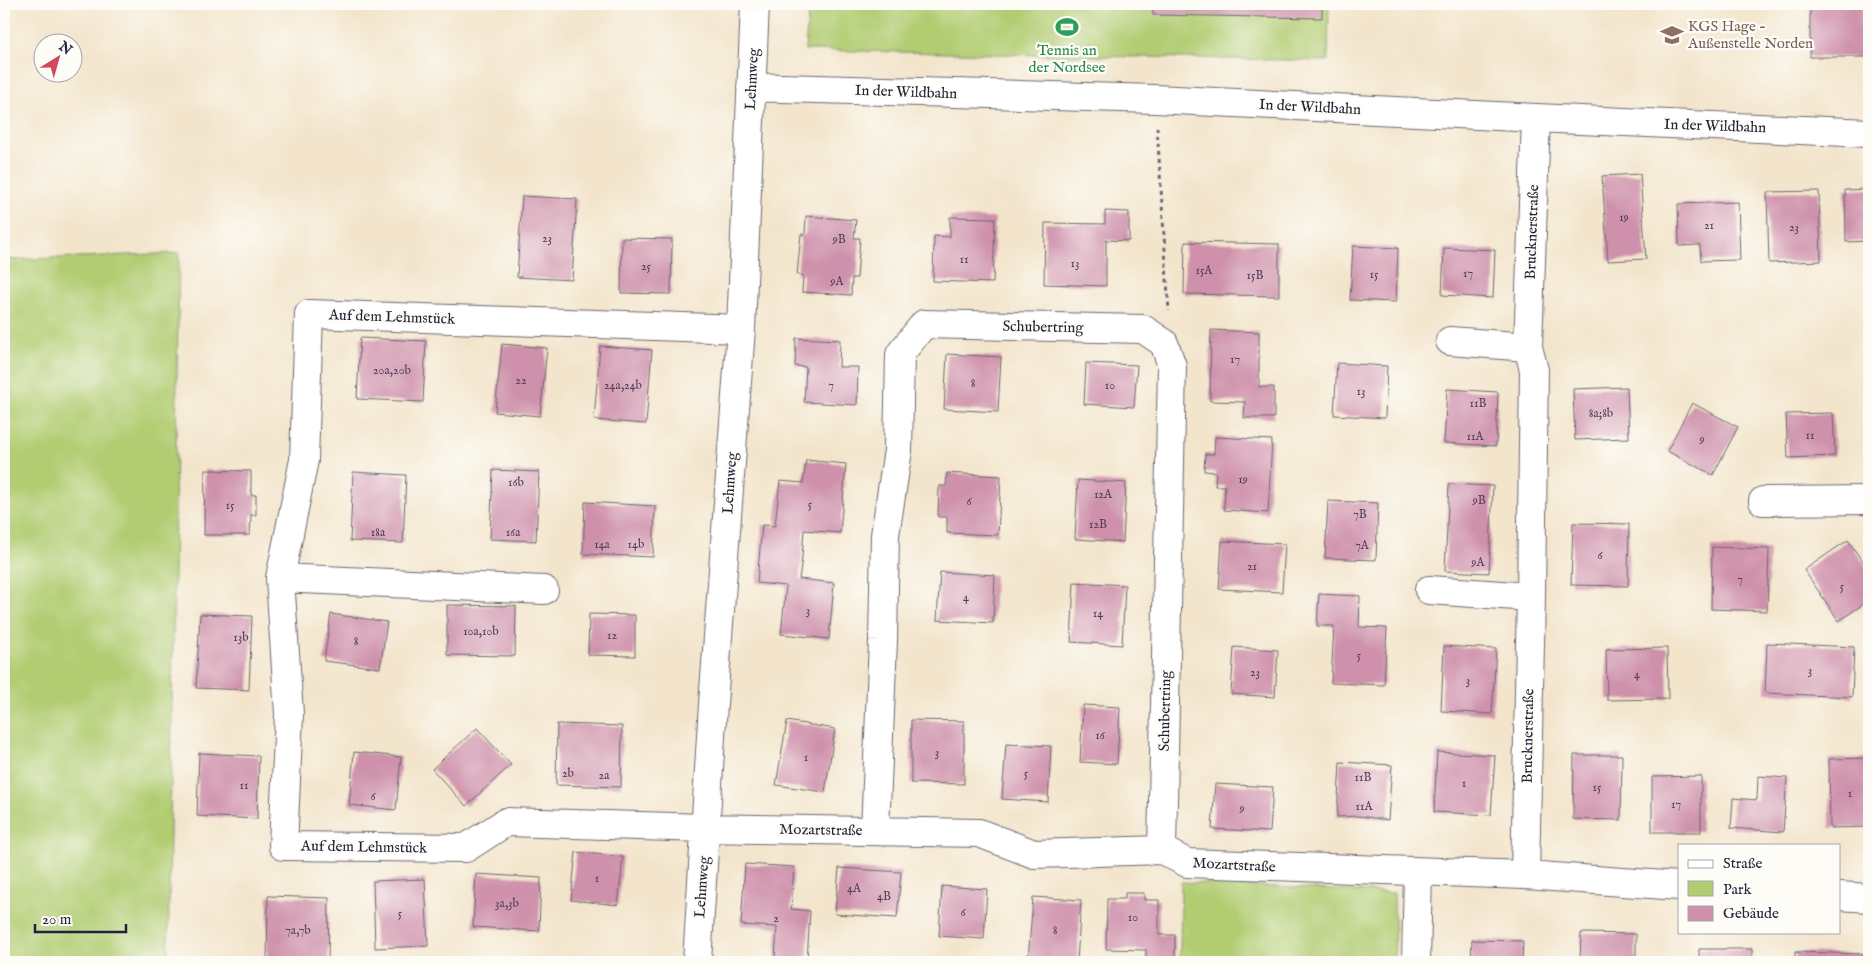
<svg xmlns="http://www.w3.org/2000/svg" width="1873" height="966" font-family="'IM FELL English',serif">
<rect width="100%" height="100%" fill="#fdfcf7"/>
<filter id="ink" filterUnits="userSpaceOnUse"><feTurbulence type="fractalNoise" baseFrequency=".02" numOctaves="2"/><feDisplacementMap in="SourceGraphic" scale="10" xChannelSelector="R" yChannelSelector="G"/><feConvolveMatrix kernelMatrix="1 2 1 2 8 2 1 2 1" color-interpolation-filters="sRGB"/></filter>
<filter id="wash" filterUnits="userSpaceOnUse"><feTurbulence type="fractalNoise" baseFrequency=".0096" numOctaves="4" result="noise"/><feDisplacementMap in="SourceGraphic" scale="20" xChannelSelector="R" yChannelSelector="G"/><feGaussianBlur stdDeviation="1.12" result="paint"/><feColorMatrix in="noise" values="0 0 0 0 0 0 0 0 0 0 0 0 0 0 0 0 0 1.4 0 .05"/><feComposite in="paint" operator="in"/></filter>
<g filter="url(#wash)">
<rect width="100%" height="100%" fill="#f3e5cc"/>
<!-- green -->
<path fill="#b1cc71" stroke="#6a7756" d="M809,4H1329L1328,61L805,50Z
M179,253L168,962H4V260Z
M1181,882L1394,893L1395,962H1180Z"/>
<g id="blocks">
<!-- building -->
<path fill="#ce90aa" d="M1153,4H1322V18L1153,15Z
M1810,4H1869V57H1810Z
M1640,174L1646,259L1608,261L1602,176Z
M1869,189V241L1846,242L1845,190Z
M1819,191L1821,261L1769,263L1767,192Z
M522,196L577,199L572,280L517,277Z
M1738,202L1740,260L1701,261L1700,245L1679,246L1678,204Z
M1105,211L1129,212V241L1106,240V286L1044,284L1045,223L1105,224Z
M806,216L856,220L854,238H860L857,278H852L851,295L802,292L803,275H797L801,234L805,235Z
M950,217L995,218L993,283L933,281L934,236L950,237Z
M622,238L672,239L671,294L621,293Z
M1185,242L1279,244V296L1184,294Z
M1353,246L1398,248L1396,302L1350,300Z
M1444,248L1495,250L1493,298L1442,295Z
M1211,330L1259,332V387H1274V418H1244L1245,402L1210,401Z
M360,338L426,341L423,402L357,399Z
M796,338L840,340L839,367H858L857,405L804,402L806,367L795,366Z
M502,344L547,348L540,416L495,412Z
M600,346L652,350L646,424L594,420Z
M947,354L1001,357L998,412L944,409Z
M1086,363L1137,365L1134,407L1084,404Z
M1337,363L1387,366L1385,418L1334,415Z
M1627,387L1629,438L1575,440L1573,389Z
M1447,389L1498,392L1496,446L1444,443Z
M1692,403L1738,427L1713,475L1667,451Z
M1833,413L1835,456L1788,458L1786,414Z
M1215,437L1272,440L1268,513L1224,510L1225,486H1215L1216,472L1204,471L1205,454H1214Z
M806,460L846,464L840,533L804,530L802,558L799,579L834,583L829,639L781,634L786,586L757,583L762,525L775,526L780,481L803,483Z
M205,470L251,471V495H256V515H251L250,535H204Z
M493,470L539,472L536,541L490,539Z
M353,472L406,475L403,543L350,541Z
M947,473L1001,476L998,535L947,533V517H938L939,486H946Z
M1078,480L1126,483L1123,542L1075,539Z
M1449,484L1493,486L1489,573L1445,571Z
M1328,501L1378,503L1376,560L1325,558Z
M585,502L655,506L653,557L583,554Z
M1573,523L1629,524L1628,586L1571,585Z
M1848,540L1869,571V600L1839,621L1804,570Z
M1222,541L1285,544L1282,592L1219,589Z
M1712,547L1769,549L1767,611L1711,609Z
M940,572L995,575L993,623L937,620Z
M1074,582L1125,585L1122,645L1071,642Z
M1319,594L1360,596L1359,627L1387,628L1384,685L1331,683L1334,626H1317Z
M447,605L516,606L515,656L447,655Z
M200,614L252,616L249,690L196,688Z
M331,614L387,622L380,668L324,661Z
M589,614L635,615V656L588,655Z
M1767,643L1854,647L1852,697L1765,693Z
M1444,646L1496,649L1492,714L1441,711Z
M1234,647L1278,650L1275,697L1231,694Z
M1667,648L1668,699L1607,700L1606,649Z
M1083,705L1120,707L1117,764L1080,762Z
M911,720L964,721V784L911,783Z
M787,721L835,729L825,792L776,785Z
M557,724L622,726L621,787L556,785Z
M477,728L511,765L466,806L432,769Z
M1006,744L1051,746L1048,802L1002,799Z
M354,752L401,757L396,810L349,805Z
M1437,752L1495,755L1491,815L1434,812Z
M199,753L259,756L257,819L197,816Z
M1574,755H1622L1621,820L1573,819Z
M1869,758V827L1830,828L1829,759Z
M1340,762L1392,765L1388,820L1359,816L1337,817Z
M1701,776V832H1652V777Z
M1758,776L1787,778L1783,832L1731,828L1733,798L1757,800Z
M1215,784L1273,787L1270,832L1212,829Z
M576,852L623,857L618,905L571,900Z
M745,864L794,867L791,909L810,911L807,961L775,959L777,927L741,925Z
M839,868L901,872L897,918L835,914Z
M476,874L541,878L539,931L473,927Z
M425,879L428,946L375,948L373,881Z
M942,886L987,889L984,939L939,936Z
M1125,893H1144V900H1159V935H1175V962H1146V950L1106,949L1107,899H1125Z
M268,896L329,898L328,962H267Z
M1033,897L1081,900L1077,962L1028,961Z
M1581,933L1636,934V962H1580Z
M1472,940L1523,941L1522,962H1471Z
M1699,949H1752V962H1699Z
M1795,952L1865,954L1864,962H1795Z"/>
</g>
</g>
<g filter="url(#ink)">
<use href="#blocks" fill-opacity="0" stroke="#6b666e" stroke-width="1"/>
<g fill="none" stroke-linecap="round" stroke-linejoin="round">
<defs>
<path id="minor" d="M751,87L1155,99L1536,118L1869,133
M741,329L309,314L304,460L280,578L289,714L283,846L466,848L506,822L706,828L979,833L1034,854L1162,850L1187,863L1525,875L1679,886
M1450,341L1528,347
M1763,501L1869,500
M280,578L544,590
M1429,590L1531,597
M875,830L883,641L885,535L898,450L900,354L924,324L1143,329L1164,343L1172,366L1162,850
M1525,875L1531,597L1534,370L1528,347L1536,118
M1839,896L1869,898
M697,962L713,704L741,329L755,4
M1416,962L1418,872"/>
</defs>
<!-- minor casing -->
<use href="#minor" stroke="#6b666e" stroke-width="30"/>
<!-- path -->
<path stroke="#6b666e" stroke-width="3" stroke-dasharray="4 4" stroke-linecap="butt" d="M1157,127L1169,311"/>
<!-- minor -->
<use href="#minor" stroke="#fff" stroke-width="28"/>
</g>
</g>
<!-- icons -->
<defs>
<symbol id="stadium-bare" viewBox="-9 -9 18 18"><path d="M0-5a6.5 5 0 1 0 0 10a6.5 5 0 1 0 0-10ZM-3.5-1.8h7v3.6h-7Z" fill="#2e9e5b" stroke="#fdfcf7" stroke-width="2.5" paint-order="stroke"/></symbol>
<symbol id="school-bare" viewBox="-9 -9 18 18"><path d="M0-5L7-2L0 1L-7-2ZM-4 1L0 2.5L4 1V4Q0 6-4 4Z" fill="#8d6e63" stroke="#fdfcf7" stroke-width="2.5" paint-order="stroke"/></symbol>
</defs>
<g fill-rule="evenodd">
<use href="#stadium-bare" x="1051" y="11" width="32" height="32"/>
<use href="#school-bare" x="1656" y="19" width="32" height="32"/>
</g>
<g text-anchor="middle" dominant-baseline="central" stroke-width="4.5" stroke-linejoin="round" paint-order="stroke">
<!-- number labels -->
<g font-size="12" fill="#4d3e57">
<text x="1624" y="217">19</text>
<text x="1709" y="225">21</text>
<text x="1794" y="227">23</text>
<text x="547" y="238">23</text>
<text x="839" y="239">9B</text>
<text x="964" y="259">11</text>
<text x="1075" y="263">13</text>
<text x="646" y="266">25</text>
<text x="1204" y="270">15A</text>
<text x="1468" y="273">17</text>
<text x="1374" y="274">15</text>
<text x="1255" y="275">15B</text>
<text x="837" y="281">9A</text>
<text x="1235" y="359">17</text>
<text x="392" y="370">20a,20b</text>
<text x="521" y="380">22</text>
<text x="973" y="383">8</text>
<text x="623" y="385">24a,24b</text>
<text x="831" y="385">7</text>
<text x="1110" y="385">10</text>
<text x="1361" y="391">13</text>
<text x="1478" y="403">11B</text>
<text x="1601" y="413">8a;8b</text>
<text x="1810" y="435">11</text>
<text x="1475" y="436">11A</text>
<text x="1702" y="439">9</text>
<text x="1243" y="479">19</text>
<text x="516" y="482">16b</text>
<text x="1103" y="494">12A</text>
<text x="1479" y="500">9B</text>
<text x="969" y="501">6</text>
<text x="810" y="504">5</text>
<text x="230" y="505">15</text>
<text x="1360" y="514">7B</text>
<text x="1098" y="524">12B</text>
<text x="378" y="532">18a</text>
<text x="513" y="532">16a</text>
<text x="602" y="544">14a</text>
<text x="636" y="544">14b</text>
<text x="1362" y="545">7A</text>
<text x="1600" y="555">6</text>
<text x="1478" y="562">9A</text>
<text x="1252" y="566">21</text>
<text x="1740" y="579">7</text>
<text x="1842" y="586">5</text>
<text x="966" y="597">4</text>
<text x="808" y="610">3</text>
<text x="1098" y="613">14</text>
<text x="481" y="631">10a,10b</text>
<text x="612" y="635">12</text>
<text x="241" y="637">13b</text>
<text x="356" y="641">8</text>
<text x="1359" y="655">5</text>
<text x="1810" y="670">3</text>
<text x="1255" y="672">23</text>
<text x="1637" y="674">4</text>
<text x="1468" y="680">3</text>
<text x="1100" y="735">16</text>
<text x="937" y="752">3</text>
<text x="806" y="757">1</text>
<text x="568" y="773">2b</text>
<text x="1026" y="773">5</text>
<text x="604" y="775">2a</text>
<text x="1363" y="777">11B</text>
<text x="1464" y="783">1</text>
<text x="244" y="785">11</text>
<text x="1597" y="787">15</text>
<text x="1850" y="793">1</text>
<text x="373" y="796">6</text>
<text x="1676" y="804">17</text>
<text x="1364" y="806">11A</text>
<text x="1242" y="808">9</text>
<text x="597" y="878">1</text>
<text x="854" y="888">4A</text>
<text x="884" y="896">4B</text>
<text x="507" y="903">3a,3b</text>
<text x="963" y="912">6</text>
<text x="400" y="913">5</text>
<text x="1133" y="917">10</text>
<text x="776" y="918">2</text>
<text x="298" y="930">7a,7b</text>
<text x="1055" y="930">8</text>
</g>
<!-- education labels -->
<g font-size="15" fill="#785e54" stroke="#fdfcf7" text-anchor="start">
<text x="1688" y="26">KGS Hage -<tspan x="1688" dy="17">Außenstelle Norden</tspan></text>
</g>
<!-- leisure labels -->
<g font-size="15" fill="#27864d" stroke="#fdfcf7">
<text x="1067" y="50">Tennis an<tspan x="1067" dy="17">der Nordsee</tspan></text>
</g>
<!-- street labels -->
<g font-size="15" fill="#22223b" stroke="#fdfcf7">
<text transform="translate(752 79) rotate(-87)">Lehmweg</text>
<text transform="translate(906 92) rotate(2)">In der Wildbahn</text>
<text transform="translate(1310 107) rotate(3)">In der Wildbahn</text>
<text transform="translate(1715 126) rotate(2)">In der Wildbahn</text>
<text transform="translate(1532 232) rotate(-88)">Brucknerstraße</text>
<text transform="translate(392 317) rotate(2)">Auf dem Lehmstück</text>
<text transform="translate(1043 327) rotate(1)">Schubertring</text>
<text transform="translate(730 483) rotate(-86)">Lehmweg</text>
<text transform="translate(1165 711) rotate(-89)">Schubertring</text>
<text transform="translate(1528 736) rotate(-89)">Brucknerstraße</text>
<text transform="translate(821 830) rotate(1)">Mozartstraße</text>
<text transform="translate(364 847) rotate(1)">Auf dem Lehmstück</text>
<text transform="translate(1234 865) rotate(3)">Mozartstraße</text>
<text transform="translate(702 887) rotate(-86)">Lehmweg</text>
</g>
</g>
<!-- margin -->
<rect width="1873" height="966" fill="none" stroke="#fdfcf7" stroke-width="20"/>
<!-- legend -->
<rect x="1678" y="844" width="162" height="90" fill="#fdfcf7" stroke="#a5a5ac"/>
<rect x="1688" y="860" width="25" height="8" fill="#ffffff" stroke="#a5a5ac"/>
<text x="1723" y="868" font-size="15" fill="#22223b">Straße</text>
<rect x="1688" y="881" width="25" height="15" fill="#b1cc71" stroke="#a5a5ac"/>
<text x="1723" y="894" font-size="15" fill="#22223b">Park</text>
<rect x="1688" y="906" width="25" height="15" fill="#ce90aa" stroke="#a5a5ac"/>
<text x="1723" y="918" font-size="15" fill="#22223b">Gebäude</text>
<!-- north arrow -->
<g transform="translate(58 58) rotate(37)"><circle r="24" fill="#fdfcf7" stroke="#a5a5ac"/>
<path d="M0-4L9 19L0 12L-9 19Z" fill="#d1495b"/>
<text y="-8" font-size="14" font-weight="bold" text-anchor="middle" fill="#22223b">N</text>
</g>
<!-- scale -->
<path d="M35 924v8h91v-8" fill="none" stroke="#22223b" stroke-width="2.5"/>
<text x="42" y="924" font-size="15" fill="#22223b" stroke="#fdfcf7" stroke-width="4" paint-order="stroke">20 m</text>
</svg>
